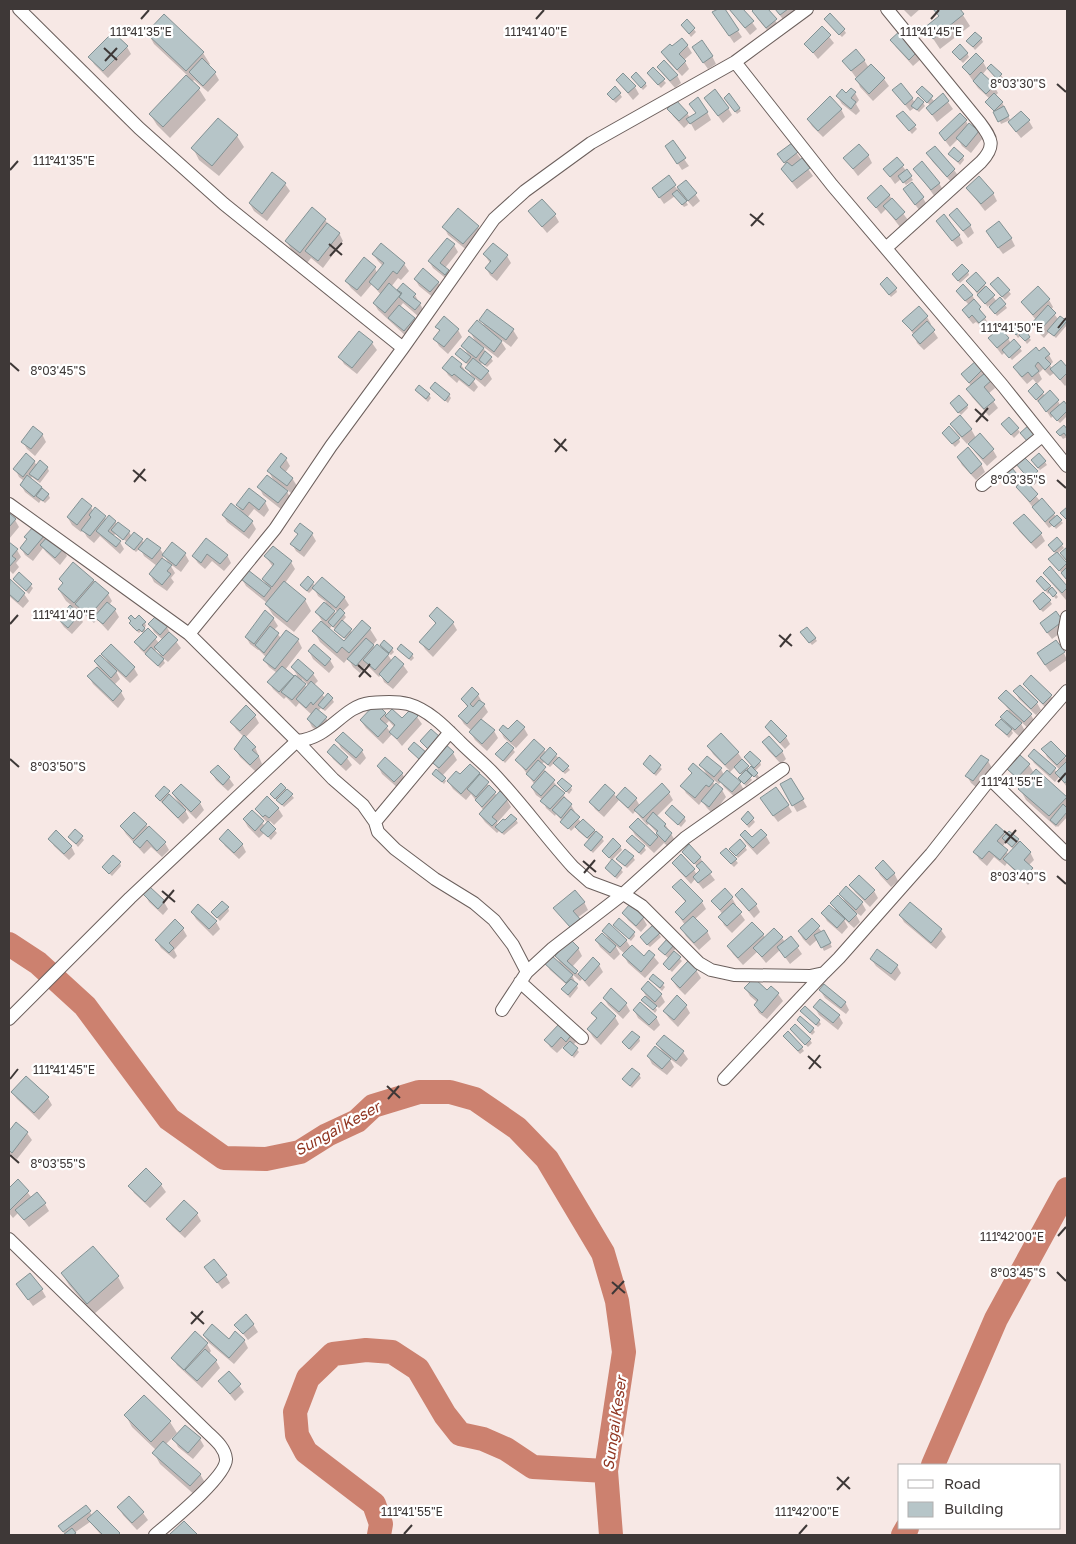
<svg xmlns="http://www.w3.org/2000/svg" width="1076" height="1544" font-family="'Golos Text',sans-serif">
<rect width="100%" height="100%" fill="#f7e8e5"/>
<!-- shadow -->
<path fill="#0003" fill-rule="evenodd" d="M720,9H723L742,37L734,43L714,13Z
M730,9H742L757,29L750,35Z
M756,9H766L780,27L771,35L757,18L753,11Z
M775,9H801L785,22Z
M903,9H920L911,17Z
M935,9H959L970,26L940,49L926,28L940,17Z
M687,21L696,32L691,37L682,25Z
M828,23L844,30L846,33L842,37Z
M822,28L834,43L818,59L806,44Z
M900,32L922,58L913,66L896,47L892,40Z
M148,33L203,53L210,64L208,66L215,73L219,80L208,92L194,80L192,82L199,89L206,100L170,138L157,125L150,114L187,75L154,44Z
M981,38L983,42L975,50L968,41Z
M687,45L692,53L684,60L689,69L682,76L667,60L663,53L672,48Z
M127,47L131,54L108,78L94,64L90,57Z
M967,53L969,57L963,63L955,55Z
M698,55L712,56L716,64L708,69Z
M864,60L869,68L871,65L884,79L889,86L873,101L860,87L857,79L844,61Z
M983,62L987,69L982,75L994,86L998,93L995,96L1002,102L1010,120L1001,124L996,112L989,105L990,99L978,88L964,68Z
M658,67L677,75L681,83L675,88L663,74Z
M988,68L1001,75L1003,78L1000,81Z
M653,69L666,83L661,88L651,77Z
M617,80L635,87L639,94L633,100Z
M634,80L645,83L647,86L643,90Z
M922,88L935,102L943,95L953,109L937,122L927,108L930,105L917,92Z
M894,91L912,98L915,103H923L925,106L919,112L914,108L910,111Z
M855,93L859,100L856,104L860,111L856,115L842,104L837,96Z
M620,94L622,97L616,103L610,97Z
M705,98L728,108L732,115L723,123Z
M727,101L739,108L741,111L737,114Z
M691,104L707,112L711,120L695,131L690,122L684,128L673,116L669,109L687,113L690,118L697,114Z
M841,109L845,117L823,137L812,126L808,119Z
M903,112L917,129L912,134L900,120Z
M966,121L968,125L978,132L982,139L971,153L962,146L958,139L950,147L940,134Z
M1029,121L1033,128L1021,138L1009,123Z
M237,136L244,147L219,176L199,160L193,148Z
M791,145L813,176L797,189L782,170L786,165L783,161Z
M935,148L954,170L959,177L952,183L932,161L928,154Z
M671,153L684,159L689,166L682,170Z
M950,154L963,157L964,160L960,165Z
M868,155L872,163L858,176L845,159Z
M897,159L911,177L913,180L910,182L923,198L927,205L920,211L904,190L912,184L910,182L906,185L901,179L895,184L885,170Z
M915,169L939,183L943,190L935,197Z
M668,177L677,189L686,181L700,201L693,207L686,199L685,200L688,205L684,207L675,196L664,204L658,195Z
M285,184L290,191L267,221L254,211L250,204Z
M967,188L993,193L997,201L985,211Z
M889,195L908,220L900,227L886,209L881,214L869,198Z
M530,212L555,215L559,222L547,233Z
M951,215L970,225L974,233L968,238Z
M325,220L329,225L339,233L343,241L323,268L311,258L307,263L293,252L286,241Z
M444,227H478L482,234L468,251L448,235Z
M942,228L959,235L963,243L957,247Z
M991,238H1011L1015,246L1003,254Z
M447,239L454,245L458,252L445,268L452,278L449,281L433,268L429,261Z
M381,245L404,264L409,271L401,280L398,278L391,287L397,292L403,285L415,295L424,311L419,317L403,303L400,307L414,318L418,326L408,338L378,310L374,303L381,295L372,284L361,297L351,288L346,281L375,268L377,273L383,266L378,261L373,254Z
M484,254L507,256L511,263L497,281L490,275L486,268L490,263Z
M968,272L969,275L960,283L955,277Z
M976,273L997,302L1005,305L1007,308L997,316L989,305L988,307L980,298L968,281Z
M415,279L438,282L442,290L435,299L419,286Z
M998,279L1011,294L1005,300L994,288Z
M881,285L896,289L897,292L891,297Z
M1038,288L1049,300L1053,307L1051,310L1058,319L1066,322L1067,325L1056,338L1049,332L1044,338L1037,331L1032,324L1036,320L1022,302Z
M959,294L972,295L989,325L984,329L976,322L973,324L968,318L963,310L969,305Z
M919,308L927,317L931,324L930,326L938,338L924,350L917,343L914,335L904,321Z
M488,311L513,330L518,338L511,347L499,338L506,349L498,358L481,345L493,361L487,367L482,363L480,365L488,372L492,379L485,387L471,375L467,368L469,366L457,354L468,355L463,346L476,343L470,331L486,329L481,320Z
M1017,325L1031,340L1027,344L1021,335L1018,338L1012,329Z
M437,327L458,330L462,337L448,354L439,346L435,339L440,332Z
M359,333L372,343L377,350L357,374L344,364L340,357Z
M1008,338L1011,344L1014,341L1022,351L1012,360L1005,352L1002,355L990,339Z
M1039,353L1049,355L1053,362L1050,365L1052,369L1061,361L1067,368V384L1065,386L1054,373L1050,376L1043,369L1039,373L1042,379L1037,384L1033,379L1027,384L1019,375L1015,368Z
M977,362L995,388L988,394L998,408L989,416L972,397L968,390L971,386L963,374Z
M461,365L478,387L474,392L459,380L457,383L448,375L444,368Z
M436,384L449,395L451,398L448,403L434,391L432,388Z
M1036,385L1045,396L1058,401L1060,405L1064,403L1067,407V416L1060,423L1053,416L1051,418L1040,401L1038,402L1031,394Z
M416,391L429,395L431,398L428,402Z
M967,405L968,408L961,415L953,406Z
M1009,419L1020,432L1014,438L1005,428Z
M952,424L971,429L976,438L993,450L997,457L987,466L974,451L969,442L967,444L956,432Z
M1064,427L1067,431V437L1063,439L1060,435Z
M42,434L46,442L35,456L27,449L23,442Z
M945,436L959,439L960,442L955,447Z
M281,455L286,459L290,466L285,473L292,478L297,486L291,493L285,488L291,499L282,510L263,495L259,487L275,483L269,472Z
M958,458L981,464L985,472L976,480L962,465Z
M34,461L37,466L47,467L49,471L40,483L32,477L30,479L48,494L50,498L45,503L41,500L39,503L25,492L21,485L24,481L19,477L15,469Z
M1045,462L1047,465L1040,470L1034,464Z
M1018,465L1037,472L1041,479L1034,485Z
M1008,478L1020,480L1022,483L1024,481L1040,501L1063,523L1056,529L1053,525L1049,528L1017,487Z
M249,490L265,502L269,510L264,517L254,509L247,518L252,522L256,529L249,539L227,522L223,515L243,514L237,505Z
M91,507L93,511L105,517L106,520L115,521L117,524L129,532L132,537L142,540L144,544L160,549L164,555L185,554L189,561L181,572L169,563L175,573L171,578L174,582L167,591L154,582L150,574L157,566L144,556L140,548L136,552L129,546L126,541L115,534L113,537L120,542L124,549L120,554L100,536L94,543L87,537L83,530L81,532L72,525L68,518ZM164,556L170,565L162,559Z
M9,514L15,520L19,527L9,539Z
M1024,515L1041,534L1045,541L1036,549L1019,531L1015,523Z
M296,531L312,534L316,541L304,557L296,551L292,544L298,536Z
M43,536L46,540L63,549L67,556L60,565L46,552L43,548L33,561L25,555L21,548L27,540L26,538Z
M206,539L227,555L231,563L224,571L212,561L205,569L198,563L193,556Z
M1057,539L1064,548L1057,554L1067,563V581L1062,573L1052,563L1056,554L1051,548Z
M9,543L17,550L21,557L16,563L19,567L13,574L9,570Z
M266,557L291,562L295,569L285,583L305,600L311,611L294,632L273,615L266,604L267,603L246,586L242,579L268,587L263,579L273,567Z
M1050,568L1067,588L1066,600L1049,580L1045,573Z
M19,574L33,588L29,594L14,580Z
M308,578L316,587L344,597L349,605L342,612L346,617L342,622L353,633L362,622L370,629L377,640L373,645L375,649L385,652L381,646L392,649L394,652L391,655L386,652L392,661L395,657L403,665L408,672L393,689L384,682L381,675L379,677L367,665L360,673L353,667L348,658L344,663L320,642L314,631L322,621L317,613L326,602L318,596L314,588L309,593L303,588L302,585ZM331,607L338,612L336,615ZM332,626L346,640L344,643L329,629Z
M60,579L93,580L108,594L112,601L109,605L115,610L119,617L108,631L97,619L94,623L82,612L79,615L83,622L72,634L64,627L59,620L71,605L66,601L59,590L64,585Z
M10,581L24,594L29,601L23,608L9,596Z
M1037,581L1050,587L1058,597L1056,599L1050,592L1048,594Z
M1050,601L1052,604L1043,612L1036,605Z
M1055,613L1066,629L1052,639L1045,630Z
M431,616L453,623L457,630L433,657L425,649L421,642L436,625Z
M157,617L167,627L171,635L181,648L168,662L161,656L157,649L154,652L162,658L165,663L160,668L140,649L136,642L144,634L141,631L139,633L132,627L129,618L145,623L146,626L144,628L146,631L148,630L159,643L163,640L154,632L150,624Z
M273,618L278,626L274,630L281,638L298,640L302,648L285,670L294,679L297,675L292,667L298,660L313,674L318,681L314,685L325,698L332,699L334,702L325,711L321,708L318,711L326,718L330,725L322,735L312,727L308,719L312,715L299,703L296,707L286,697L284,699L273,689L269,682L277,673L269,667L264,660L266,657L259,650H258L250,644L246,637ZM302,679L309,686L307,689L302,680Z
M804,636L815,638L817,641L812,645Z
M309,651L330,660L334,667L329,673L313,659Z
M401,652L412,655L414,658L411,661Z
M1064,653L1067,660L1050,672L1042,661Z
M103,654L134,668L138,675L130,683L115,669L120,679L114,685L121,692L125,699L118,708L93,684L89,677L101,672L95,662L109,664Z
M1024,684L1051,696L1055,703L1048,710L1029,691Z
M472,689L478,695L488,712L481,720L494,731L498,738L487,751L475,740L471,733L472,731L464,724L459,716L468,708L462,699Z
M1015,692L1037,703L1041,710L1036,715L1019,699Z
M1000,698L1031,715L1035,722L1029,729L1019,720L1025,731L1020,737L1010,728L1013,733L1009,738L997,726H1007L1002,717L1009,710Z
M385,713L387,717L402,720L417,717L422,724L402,746L392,734L383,744L366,728L361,721ZM389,721L395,728L391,733L385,725Z
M255,716L259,723L245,738L255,747L262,764L255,771L240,757L235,749L244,737L236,729L232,722Z
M771,722L786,737L790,744L785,749L771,734L766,727Z
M524,728L528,735L516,748L504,738L500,730L508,731Z
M343,734L362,751L366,758L360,765L341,748L337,740Z
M721,735L738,753L749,769L760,762L761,765L755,771L759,777L757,779L749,770L746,773L752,780L746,786L741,781L742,775L735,767L729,773L740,783L744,790L737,799L724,787L721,782L719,784L710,777L715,786L722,790L726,797L713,814L707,808L702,801L699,805L686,793L682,786L692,774L690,769L708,777L701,765L721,769L724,775L729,770L713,754L709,747Z
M763,742L782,751L786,759L781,764L768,750Z
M507,743L515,752L505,763L497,754Z
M550,749L570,770L565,774L554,763L550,767L544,762L541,765L571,805L575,812L574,814L581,822L594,830L604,841L593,853L585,845L589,840L578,831L576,826L571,831L556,814L555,816L546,808L543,800L536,795L532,788L535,785L517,760L544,750L546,753Z
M1043,749L1065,757L1067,761V787L1059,777L1055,782L1034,763L1030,756L1034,751L1057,772L1060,770L1047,757Z
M329,752L347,758L352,765L346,771L333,759Z
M453,753L457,760L442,776L446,781L444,784L434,774L438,769L431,760Z
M650,757L662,769L656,776L644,764Z
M988,761L992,768L977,788L971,783L967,776Z
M1029,765L1034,773L1067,799V817L1058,827L1057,826L1056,827L1026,800L1020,789L1023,785L1013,776L1009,769Z
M218,766L229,778L234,785L228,791L216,780L212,773Z
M378,766L402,773L406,781L399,789L382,774Z
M479,774L497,796L507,800L511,807L497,823L498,826L505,822L511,815L516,820L518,823L504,835L499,831L497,833L485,822L480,815L484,811L471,794L466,800L453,789L448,781L460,776Z
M791,779L807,807L797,812L781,785Z
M181,785L200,803L204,810L196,819L183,806L189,818L183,824L158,799L169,792V796L180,805L173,794Z
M561,786L571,787L572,790L569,794Z
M285,788L294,798L284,807L273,797Z
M625,789L636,799L640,806L669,793L673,800L656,817L665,824L676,842L670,848L664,843L654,853L635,835L631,828L655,836L657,833L649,824L647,825L640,817L636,810L633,814L619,800L604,817L595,809L591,802L614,794L617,798Z
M788,805L792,812L778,822L766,806Z
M278,808L283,816L274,825L270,821L268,823L277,833L271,840L264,833L259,838L248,827L244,820L252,812L265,826L268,823L261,816L256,809Z
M667,813L684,817L686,821L681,827Z
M748,813L755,822L749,828L744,822Z
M146,825L165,843L169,850L162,857L151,847L144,854L126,834L121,826Z
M76,831L84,840L78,847L70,837Z
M1004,833L1006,836L1018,840L1030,852L1034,860L1028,866L1036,876L1028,885L1007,863L1005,866L994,857L987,866L979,859L975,852ZM1006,842L1014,850L1009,855L1002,847Z
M741,836L752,839L766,836L770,843L757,855L746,843Z
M50,839L71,846L75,854L69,860L54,846Z
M221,839L242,844L246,852L239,859L225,846Z
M627,842L644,847L646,850L641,855Z
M620,846L622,850L612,860L623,872L617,879L606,868L612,861L603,851Z
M745,847L747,850L738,858L733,852Z
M726,849L738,863L734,867L724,857Z
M685,855L700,857L702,861L701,862L715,880L703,889L695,879L691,884L678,870L674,863L694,870L697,875L700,872L697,866Z
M633,857L635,860L627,868L620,862Z
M120,863L121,866L112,876L103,867Z
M876,868L894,873L898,881L891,887L880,875Z
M850,885L874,891L878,898L870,907L855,892Z
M674,887L702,902L706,909L695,919L707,931L711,939L699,950L686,936L682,929L685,925L676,912L686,903Z
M846,888L862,903L866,910L861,916L854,911L860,922L854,928L843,918L848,927L842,934L827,921L823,914L837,913L832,903L846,904L841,894Z
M725,890L732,898L736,905L735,906L745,920L732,933L724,925L720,917L723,915L713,901Z
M145,895L164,902L168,909L163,915L149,902Z
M736,895L756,905L760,912L754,918Z
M584,902L588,910L577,918L583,927L575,934L555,908Z
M630,906L643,918L647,925L641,932L628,920L624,913Z
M228,908L229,911L220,921L212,912Z
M192,912L216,922L220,929L213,936L196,919Z
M900,915L941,930L946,937L936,949L904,922Z
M812,920L822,932H824L832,947L824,951L818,939L810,946L803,939L799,932Z
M617,928L634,933L635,936L631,941Z
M183,929L187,936L174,950L177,956L174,959L161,948L156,940Z
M604,931L626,940L631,948L644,957L649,951L659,963L645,978L628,963L624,956L625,954L615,945L620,954L614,960L600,947L596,940H609Z
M659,934L661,937L650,947L643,941Z
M763,934L765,938H782L785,942L791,938L802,954L790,964L780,950L766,963L757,952L743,965L733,954L729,947Z
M668,939L676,948L673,952L682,961L672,972L664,964L669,959L659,949Z
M578,948L582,956L572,967L579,975L599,965L603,972L589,987L582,979L580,981L571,973L578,988L570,998L563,990L567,985L550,970L546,963L562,966L556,956Z
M871,959L897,966L901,973L895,981L876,966Z
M696,970L701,978L685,995L677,987L672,980Z
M653,975L665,987L662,991L650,979Z
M771,988L778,994L783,1001L767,1019L759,1013L755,1006L758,1003L750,996L746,989L768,992Z
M642,989L661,995L665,1002L659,1008L654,1004L657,1010L655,1013L643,1000L646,996Z
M820,990L845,1002L849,1010L846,1014L825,998Z
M677,997L686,1006L690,1013L678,1027L669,1018L664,1011Z
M604,998L626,1004L630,1011L623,1019L608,1005Z
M601,1004L615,1017L619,1024L601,1045L593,1037L588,1029L597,1020L593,1013Z
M815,1008L839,1016L843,1023L838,1030L819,1015Z
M634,1010L656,1017L660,1025L654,1031L638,1018Z
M804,1014L819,1021L821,1024L818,1027Z
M798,1020L813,1029L815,1032L812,1035Z
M560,1025L571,1035L576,1042L573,1045L579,1052L574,1058L564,1046L557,1053L550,1047L546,1040Z
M795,1025L810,1040L812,1043L808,1047L793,1032Z
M639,1038L640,1041L631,1051L623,1042Z
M786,1039L802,1048L804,1051L800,1054Z
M658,1045L683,1052L688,1059L681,1067L669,1058L674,1067L667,1075L652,1064L648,1056L663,1053Z
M639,1075L641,1078L632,1088L626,1082Z
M12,1092L48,1098L52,1105L39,1120L17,1099Z
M16,1124L27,1133L32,1140L17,1159L9,1153V1133Z
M146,1169L161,1185L166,1192L150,1208L134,1193L130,1186Z
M18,1181L32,1198L45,1204L49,1211L29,1227L18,1213L13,1218L9,1213V1190Z
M197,1214L201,1221L185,1238L172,1226L168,1219Z
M93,1248L118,1277L124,1288L94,1314L69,1285L62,1274Z
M206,1267L226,1276L230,1283L222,1289Z
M42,1290L46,1297L33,1306L22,1291Z
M253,1324L258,1332L248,1340L236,1325Z
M204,1336L229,1340H244L248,1348L234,1364L209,1343Z
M207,1344L211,1351L209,1354L216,1361L220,1368L202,1388L177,1365L173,1358Z
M229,1372L244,1392L235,1401L219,1381Z
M126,1416L170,1422L177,1433L166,1444L200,1474L207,1486L197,1497L160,1464L154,1453L156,1450L132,1427Z
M174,1439H200L204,1446L193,1459L178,1447Z
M129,1498L143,1513L148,1520L137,1530L123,1515L119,1507Z
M97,1511L120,1535H101L90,1522L74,1533L76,1535H65L60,1526L90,1512L92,1516Z"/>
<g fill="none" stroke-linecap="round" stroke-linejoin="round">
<!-- river -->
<path stroke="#cc816f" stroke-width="24" d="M9,944L38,963L85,1006L169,1119L224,1158L266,1159L300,1152L327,1135L357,1121L373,1106L419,1092H450L475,1099L517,1128L547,1159L603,1253L617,1301L624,1352L606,1471L611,1535
M933,1465L996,1319L1067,1189
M379,1535L381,1524L374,1504L306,1452L297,1435L295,1412L308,1378L333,1354L366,1350L392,1352L418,1369L445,1415L460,1434L483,1439L506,1449L533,1467L606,1471
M903,1535L907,1528"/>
</g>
<!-- building -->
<path fill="#b6c5c8" stroke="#839294" d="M718,9H725L739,30L729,36L712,12Z
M729,9H743L754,21L745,28Z
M754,9H768L777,19L766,28L752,11Z
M775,9H788L780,15Z
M933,9H960L964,14L933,39L924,28L939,16Z
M830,13L845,29L839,35L824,19Z
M164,14L204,52L186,71L146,33Z
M687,19L695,28L689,34L681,25Z
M822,26L831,35L813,53L804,44Z
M901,30L919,50L909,60L890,40Z
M113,32L128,46L103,71L88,57Z
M975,32L982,38L973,47L966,41Z
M682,38L688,45L679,54L686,61L677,70L661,52L670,44L672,46Z
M702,40L713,56L703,63L692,47Z
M960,44L968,53L960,60L952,52Z
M856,49L865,60L851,71L842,61Z
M976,53L984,61L970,75L962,67Z
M202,58L216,72L203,86L189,72Z
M664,60L678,75L670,81L657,67Z
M871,64L885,78L869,94L855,79Z
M991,64L1002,74L997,79L987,68Z
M653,67L665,79L658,85L647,73Z
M636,72L646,83L641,88L631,77Z
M981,72L995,85L986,94L973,81Z
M623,73L636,86L628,93L616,80Z
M186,75L200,88L163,127L149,114Z
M901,83L913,98L905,105L892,90Z
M615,86L621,93L613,100L607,94Z
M922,86L933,96L927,103L916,92Z
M851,88L856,92L851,98L856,102L851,109L836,96L842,89L846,93Z
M715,89L729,108L718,116L704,98Z
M729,93L740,108L735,112L724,98Z
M943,93L949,101L932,115L926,108Z
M994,93L1003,102L994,111L985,102Z
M830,96L842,109L818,131L807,119Z
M698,97L708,112L690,124L686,119L696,113L689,104Z
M918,97L924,102L917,110L911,106Z
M676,100L688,113L679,121L667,109Z
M1004,106L1009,116L998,122L993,112Z
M903,111L916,125L909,131L896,116Z
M1021,111L1030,120L1016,132L1008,122Z
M960,113L967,120L945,141L939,133Z
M218,118L238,135L212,166L191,148Z
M969,123L979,131L966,147L956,138Z
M673,140L686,158L677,164L665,146Z
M792,143L798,152L784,163L777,154Z
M859,144L869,155L853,169L843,158Z
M935,146L955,169L947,177L926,153Z
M954,147L964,156L958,162L948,154Z
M897,157L904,165L890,177L883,169Z
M802,158L810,168L792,182L781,169L787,162L792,166Z
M922,161L940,183L931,190L913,169Z
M907,169L912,176L903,183L898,176Z
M272,172L286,183L262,214L249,203Z
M669,175L676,185L659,198L652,188Z
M979,176L994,193L981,204L966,188Z
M686,180L697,193L688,201L677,187Z
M912,182L924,197L915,205L903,189Z
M881,185L890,195L876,208L867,198Z
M677,190L687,201L682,205L672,194Z
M892,198L905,212L896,220L883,206Z
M542,199L556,214L542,227L528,211Z
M312,207L326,219L300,253L285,241Z
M458,208L479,226L463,244L442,227Z
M957,208L971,225L963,231L949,215Z
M944,214L960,235L952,241L936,221Z
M999,221L1012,238L998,248L986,231Z
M327,223L340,233L318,261L305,251Z
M447,238L455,244L440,263L449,270L445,275L428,261Z
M381,243L405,263L397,274L393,271L378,290L369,282L384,263L372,254Z
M493,243L508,255L492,274L485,268L491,261L483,254Z
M364,257L376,267L357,290L345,281Z
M962,264L969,271L958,281L952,274Z
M423,268L439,282L430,292L414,279Z
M976,272L986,283L977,292L966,281Z
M887,277L897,288L889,295L880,284Z
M998,277L1010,290L1002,297L990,284Z
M389,283L401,294L385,313L373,303Z
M403,283L416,294L413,297L421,303L415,310L399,297L402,293L397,290Z
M963,284L973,295L965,301L956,291Z
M986,286L995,295L985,304L977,295Z
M1038,286L1050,299L1033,315L1021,302Z
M1000,297L1006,304L995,314L989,307Z
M974,299L981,307L979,309L986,317L979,323L972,315L969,318L962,310Z
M399,305L415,318L404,331L388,318Z
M1048,305L1056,313L1039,331L1031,324Z
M919,306L928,316L912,331L902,321Z
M487,309L514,329L506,340L479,320Z
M444,316L459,329L444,347L433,339L440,330L435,327Z
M1060,316L1067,321L1054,336L1047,331Z
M477,320L502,341L494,352L468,331Z
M927,321L935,330L920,344L912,335Z
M1017,323L1022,329L1016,335L1010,329Z
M1000,328L1009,338L997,348L988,338Z
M1025,330L1030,337L1025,341L1019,335Z
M359,331L373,342L352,368L338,357Z
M469,336L484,348L476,358L461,346Z
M1014,339L1021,347L1009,358L1002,350Z
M1036,347L1039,351L1044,347L1050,354L1045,358L1051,364L1045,370L1038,362L1035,366L1039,371L1032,377L1028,372L1022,377L1013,367Z
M460,348L471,357L466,363L455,354Z
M485,351L492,357L485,365L479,360Z
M452,356L462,364L460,367L475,379L469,386L454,374L452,376L442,368Z
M473,358L489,371L481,380L465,368Z
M977,360L984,368L969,383L961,374Z
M1061,360L1067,367V373L1060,380L1050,369Z
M985,373L992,380L984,387L995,400L984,409L966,389Z
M435,382L450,394L445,401L430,388Z
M1036,383L1044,392L1036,400L1028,391Z
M419,385L430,394L426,399L415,390Z
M1050,390L1059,400L1046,412L1038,401Z
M959,395L968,405L958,413L950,403Z
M1064,401L1067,405V411L1057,421L1050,413Z
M960,415L972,429L962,437L950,424Z
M1009,417L1019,428L1011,435L1001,424Z
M1029,425L1037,434L1028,442L1020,433Z
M1064,425L1067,429V437L1064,433L1060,436L1056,432Z
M33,426L43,434L31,449L21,442Z
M949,426L960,438L952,444L942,433Z
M980,433L994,449L983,459L968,444Z
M968,447L982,464L971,474L957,457Z
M26,453L35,461L23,477L13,469Z
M281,453L287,458L280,467L293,478L287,486L267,471Z
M1039,453L1046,461L1038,468L1031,460Z
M1024,457L1038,471L1029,479L1016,464Z
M40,460L48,467L38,480L29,474Z
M1012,468L1021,479L1014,485L1004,475Z
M27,475L42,487L34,497L20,485Z
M267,475L288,491L278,503L257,487Z
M1024,479L1038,494L1030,502L1016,487Z
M42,488L49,494L43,501L36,496Z
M249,488L266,501L259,510L249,502L243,510L236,505Z
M82,498L92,506L77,525L67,517Z
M1042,498L1055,513L1045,522L1032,507Z
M231,503L253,521L244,532L222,515Z
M95,507L106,516L90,536L81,530L91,517L89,515Z
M1067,507V520L1060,513Z
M9,513L16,519L9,527Z
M1024,514L1042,533L1031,543L1013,523Z
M109,515L116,521L108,531L121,541L116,547L96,531Z
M1057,515L1062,520L1054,527L1049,522Z
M118,522L130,531L123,540L111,530Z
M300,523L313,533L300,551L290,544L298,534L294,531Z
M34,526L44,536L28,555L20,548L27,539L24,537Z
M134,532L143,539L134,550L125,543Z
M49,535L64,548L55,558L40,545Z
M1057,537L1063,544L1054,552L1048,545Z
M147,538L161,548L152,559L138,549Z
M206,538L228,555L220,564L207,554L201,563L192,556Z
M9,542L18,549L12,556L16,559L9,567Z
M172,542L186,553L176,566L162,555Z
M273,546L292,561L272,587L262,579L274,564L264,556Z
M1067,547V561L1060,553Z
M1057,552L1067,563L1059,571L1048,559Z
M162,558L172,565L167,571L171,574L162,585L149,574Z
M73,562L94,580L74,603L58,589L63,583L59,579Z
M1050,566L1067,586V588L1062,593L1043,573Z
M1067,567V580L1061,573Z
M248,570L271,588L264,597L241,579Z
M19,572L32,584L26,591L13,579Z
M308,576L314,582L307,591L300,585Z
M1041,576L1051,586L1045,591L1036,581Z
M322,577L345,597L336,608L312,588Z
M10,579L25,593L18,602L9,594Z
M95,581L109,593L89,616L75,604Z
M284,581L306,599L287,622L265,604Z
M1052,587L1057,593L1053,597L1048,591Z
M1043,592L1051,600L1040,610L1033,601Z
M107,602L116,609L103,624L94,617Z
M324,602L335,611L326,621L315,612Z
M70,605L80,614L68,628L58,619Z
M437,607L454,622L429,650L419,642L436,623L429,616Z
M340,608L345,613L333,627L328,622Z
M265,610L274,618L254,644L245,637Z
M1056,611L1063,621L1047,633L1040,623Z
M131,615L135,619L139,615L146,622L142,625L145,628L142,632L139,629L137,631L129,623L131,621L128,618Z
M157,615L168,626L160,635L148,624Z
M342,620L352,629L344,638L334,630Z
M362,620L371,628L349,653L342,647L337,653L312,631L321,621L344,641Z
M270,626L279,633L264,653L255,645Z
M807,627L816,638L809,643L800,632Z
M148,628L157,637L144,651L134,642Z
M286,630L299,639L275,669L263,660Z
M169,632L178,640L163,656L154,647Z
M366,638L374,645L356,666L347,659Z
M384,640L393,648L389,653L380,645Z
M1056,640L1065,652L1045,665L1037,653Z
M111,644L135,667L126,677L101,654Z
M314,644L331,659L325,666L308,651Z
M377,644L389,654L375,670L363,660Z
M401,644L413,654L409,659L397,649Z
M151,647L164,659L158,666L145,654Z
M100,655L117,671L111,678L94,661Z
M395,656L404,664L388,683L379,674Z
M298,659L314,673L307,681L291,667Z
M282,666L294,676L279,692L267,682Z
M97,667L122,691L113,701L87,676Z
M295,675L306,684L292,700L281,692Z
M1031,675L1052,695L1043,704L1023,684Z
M311,681L324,693L313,705L311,702L306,708L296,699Z
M1020,685L1038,702L1031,709L1013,691Z
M472,687L479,694L470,704L473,707L479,700L485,704L467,724L458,716L468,706L461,699Z
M1006,690L1032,714L1024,722L998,698Z
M328,693L333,698L323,709L318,705Z
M376,703L386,713L380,719L388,726L378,737L360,720Z
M246,705L256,715L240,731L230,722Z
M316,708L327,717L317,728L307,719Z
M392,709L402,718L411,709L418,716L397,739L389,732L395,725L385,716Z
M1007,710L1022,723L1015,730L1000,717Z
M481,719L495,730L482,744L469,732Z
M1001,719L1012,729L1007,735L995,725Z
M517,720L525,727L511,742L499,730L503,725L508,729Z
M771,720L787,736L780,743L765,727Z
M431,729L440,737L428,749L420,741Z
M343,732L363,750L356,758L335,740Z
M721,733L739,752L725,765L707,746Z
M244,735L256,747L252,750L259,756L250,765L234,749Z
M769,736L783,751L776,757L762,742Z
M534,739L545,749L526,770L515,760Z
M1051,741L1066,756L1057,765L1041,749Z
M414,742L427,753L420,760L408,749Z
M507,742L514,748L503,761L495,754Z
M444,743L454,752L439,768L429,760Z
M334,744L348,757L341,765L327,752Z
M550,747L557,754L548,765L540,758Z
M1034,749L1056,768L1050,775L1028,756Z
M750,751L761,761L754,768L744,757Z
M650,755L661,765L654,774L643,764Z
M981,755L989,760L973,781L965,776Z
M1020,755L1030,764L1017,778L1007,769Z
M707,756L722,768L714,777L699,765Z
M385,757L403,773L394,782L377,766Z
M559,757L569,766L563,772L553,763Z
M742,759L749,766L740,774L734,767Z
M538,760L546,767L534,781L526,774Z
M1067,761V780L1065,783L1055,773Z
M693,763L714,781L709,787L706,785L695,798L680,786L692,773L688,769Z
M470,764L480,773L461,794L447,781L456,771L460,774Z
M218,765L230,777L223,785L210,772Z
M751,766L758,773L754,777L747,770Z
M436,769L446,778L442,782L432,774Z
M1036,769L1067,797L1049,816L1018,789Z
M727,770L741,782L732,792L718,780Z
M746,770L752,776L744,784L738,778Z
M545,771L555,780L541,796L531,787Z
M480,774L489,782L476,797L467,789Z
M562,778L572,786L566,792L557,783Z
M791,778L804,799L792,806L780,784Z
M281,783L286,788L275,799L270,794Z
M662,783L670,792L643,818L634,810Z
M716,783L723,789L709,807L701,801Z
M181,784L201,802L191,812L172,793Z
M605,784L615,793L599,811L589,802Z
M489,785L496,792L482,807L475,800Z
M555,785L565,793L550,809L540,801Z
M164,786L170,791L160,801L155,796Z
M625,787L637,798L628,808L616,797Z
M776,787L789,805L773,816L760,798Z
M287,789L293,794L282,805L276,800Z
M500,791L508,799L492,817L497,821L492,826L479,814Z
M169,794L186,810L178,818L162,802Z
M267,796L279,808L269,818L265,815L263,817L255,809Z
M564,797L572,804L561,818L552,810Z
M1063,804L1067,808V812L1056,825L1050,820Z
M672,805L685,817L678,825L665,813Z
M571,809L580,817L568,829L560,822Z
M252,810L264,821L255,831L243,819Z
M748,811L754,818L747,825L741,819Z
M134,812L147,824L133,839L120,826Z
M653,812L666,824L664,826L672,833L665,842L656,833L658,831L646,821Z
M511,814L517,819L502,833L495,827L503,819L505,820Z
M638,818L658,837L650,846L629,827Z
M583,819L595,830L587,838L575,827Z
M268,821L276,829L268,837L260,830Z
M996,824L1005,832L997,841L1008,850L1000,860L989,851L982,859L973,852Z
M149,826L166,842L157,851L147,840L140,848L133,842Z
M75,829L83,836L76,844L68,837Z
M228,829L243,844L234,853L219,839Z
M761,829L767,835L753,848L740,835L745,830L752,837Z
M56,830L72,846L64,854L48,839Z
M596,831L603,837L591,851L584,845Z
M1009,831L1019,839L1012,847L1002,838Z
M632,835L645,846L639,853L626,841Z
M613,838L621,846L609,858L602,851Z
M740,839L746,846L736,856L729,849Z
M1020,841L1031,852L1024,860L1033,868L1024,878L1003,859Z
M689,844L701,857L694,864L682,852Z
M726,848L737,859L731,864L720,853Z
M625,849L634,856L625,866L616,859Z
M681,854L695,869L686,877L672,863Z
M113,855L121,862L109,874L102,867Z
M612,859L622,868L615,877L605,868Z
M883,860L895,873L887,880L875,868Z
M702,861L712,872L698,883L693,877L700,870L696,866Z
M859,875L875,890L865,900L849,885Z
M681,879L703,901L683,920L675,912L686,901L672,887Z
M846,886L863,902L856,910L839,894Z
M150,887L165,901L158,909L143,894Z
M725,888L733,897L720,910L711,901Z
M742,888L757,904L749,911L735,895Z
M575,890L585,902L573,911L580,919L570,927L553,908Z
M838,895L857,914L849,922L830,903Z
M222,901L229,907L217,918L211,912Z
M910,902L942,929L931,943L899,915Z
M733,903L742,912L727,926L718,917Z
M198,904L217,921L209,929L191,912Z
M630,904L644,917L636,926L622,913Z
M829,905L845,919L837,928L821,913Z
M693,916L708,931L694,943L680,928Z
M619,918L635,932L629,939L613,925Z
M812,918L820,926L806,940L798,931Z
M175,919L184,928L169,943L174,948L169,953L155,940Z
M752,922L764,934L738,958L727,946Z
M609,923L627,940L620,947L602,931Z
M653,925L660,933L647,945L640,937Z
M774,928L783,937L762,957L753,948Z
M824,930L831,943L821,948L814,935Z
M602,933L616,946L610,953L595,940Z
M791,936L799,946L785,958L777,947Z
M668,938L675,944L665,955L658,949Z
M570,939L579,948L567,961L578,971L575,974L555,956Z
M632,945L644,956L649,950L655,955L641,972L622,955Z
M877,949L898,965L891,974L870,959Z
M674,951L681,957L669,970L663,964Z
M551,955L573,975L566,983L544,963Z
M593,957L600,964L585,981L578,974Z
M688,961L697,970L680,988L671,979Z
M653,974L664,983L660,988L649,979Z
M754,978L767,990L771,986L779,993L762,1013L754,1005L758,1000L744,988Z
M571,979L578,984L568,995L561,989Z
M648,981L662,994L655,1002L641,989Z
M824,984L846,1002L841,1008L819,990Z
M611,988L627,1003L619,1012L603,998Z
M677,995L687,1005L674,1020L663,1011Z
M645,996L657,1006L653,1010L641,1000Z
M820,999L840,1015L833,1023L813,1007Z
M601,1002L616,1016L597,1038L587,1029L597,1018L591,1013Z
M640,1002L657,1017L649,1025L633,1010Z
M805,1006L820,1020L816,1025L800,1011Z
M800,1016L814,1028L810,1033L797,1020Z
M560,1023L572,1034L566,1042L561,1037L552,1047L544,1040Z
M795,1024L811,1039L805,1045L790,1029Z
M632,1031L640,1037L629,1049L622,1042Z
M788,1031L803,1047L798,1051L783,1036Z
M664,1035L684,1051L676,1061L656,1044Z
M570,1041L578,1048L572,1056L563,1048Z
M655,1046L671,1059L662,1069L647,1056Z
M632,1068L640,1074L630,1086L622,1079Z
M26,1076L49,1097L34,1113L11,1092Z
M16,1122L28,1132L12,1153L9,1150V1131Z
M146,1168L162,1184L145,1202L128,1186Z
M18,1179L29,1191L9,1211V1188Z
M37,1192L46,1203L24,1220L15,1210Z
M184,1200L198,1213L180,1232L166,1219Z
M93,1246L119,1276L87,1304L61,1273Z
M214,1259L227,1275L217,1283L204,1267Z
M30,1273L43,1289L28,1300L16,1284Z
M246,1314L254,1324L243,1334L234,1325Z
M212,1324L229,1339L235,1331L245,1340L229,1358L203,1335Z
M195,1331L208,1343L184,1370L171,1358Z
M205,1349L217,1360L197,1381L185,1370Z
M229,1371L241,1384L230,1394L218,1381Z
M144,1395L171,1421L151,1442L124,1415Z
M185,1425L201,1438L188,1453L172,1439Z
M163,1441L201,1474L190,1486L152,1453Z
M129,1496L144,1512L132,1523L117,1507Z
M86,1505L91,1511L63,1532L58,1526Z
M97,1510L120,1533L118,1535H103L87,1519Z
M184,1521L198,1535H172L170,1534Z
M72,1528L76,1533L73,1535H63Z"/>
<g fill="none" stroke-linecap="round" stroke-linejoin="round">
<defs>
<path id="street" d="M19,9L139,128L224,204L403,348
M735,62L832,185L1003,386L1067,466
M886,248L981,162C996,146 992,139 980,123L887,9
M982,485L1042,436
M9,504L189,634L297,741C331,738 341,707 370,703C383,702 396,701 408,704C429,710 445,727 460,742C470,752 481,761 491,771C520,801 545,836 573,867L590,882L625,895L642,906L699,963L711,970L734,975L810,976L824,973L839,958L931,854L990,779L1067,691
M1067,617L1064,633L1067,644
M189,634L275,529L331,446L403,348L494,219L525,191L591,143L735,62L807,9
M990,779L1067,854
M375,822L450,732
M520,982L582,1038
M502,1010L527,972L553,948L623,894L685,838L783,769
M9,1019L130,898L297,741L333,779L363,805L375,822L378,832L395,849L435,879L474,903L494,920L513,945L527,972
M724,1079L824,973
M9,1239L206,1431C214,1439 225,1447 226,1459C227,1476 169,1523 155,1535"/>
</defs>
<!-- street casing -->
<use href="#street" stroke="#6b5f5c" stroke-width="14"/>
<!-- street -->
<use href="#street" stroke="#fff" stroke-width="12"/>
</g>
<!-- ticks -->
<path fill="none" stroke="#3e3837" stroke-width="2" d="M141,19L149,10M536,19L544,10M931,19L939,10M104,48L117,60M105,61L117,48M1057,84L1066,92M10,170L18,161M750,214L764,225M751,226L763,213M329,244L342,255M330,256L342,243M1058,328L1066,318M10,363L19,371M975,409L988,421M976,422L988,408M554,439L567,451M555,452L566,439M133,470L146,481M1057,480L1066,488M134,482L145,469M10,624L18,615M779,635L792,646M780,647L791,634M358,665L371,677M359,677L370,664M10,759L19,767M1058,782L1066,773M1004,831L1017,842M1005,843L1016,830M583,861L596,872M584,873L595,860M1057,876L1066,884M162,891L175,902M163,903L174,890M808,1056L821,1068M809,1069L820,1055M10,1079L18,1069M387,1086L400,1098M388,1099L399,1086M10,1155L19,1163M1058,1236L1066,1227M1057,1272L1066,1281M612,1282L625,1293M612,1294L624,1281M191,1312L204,1324M191,1324L203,1311M837,1477L850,1489M837,1490L849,1477M404,1534L412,1525M799,1534L807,1525"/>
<g text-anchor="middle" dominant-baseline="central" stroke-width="4.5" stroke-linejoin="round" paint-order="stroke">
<!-- water labels -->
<g font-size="15" font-style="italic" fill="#903521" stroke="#fff">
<text transform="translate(337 1128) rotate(-29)">Sungai Keser</text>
<text transform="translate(614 1423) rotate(-82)">Sungai Keser</text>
</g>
</g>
<g font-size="12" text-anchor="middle" fill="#3e3837" stroke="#fff" stroke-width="4.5" stroke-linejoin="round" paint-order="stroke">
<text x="141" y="36">111°41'35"E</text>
<text x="536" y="36">111°41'40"E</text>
<text x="931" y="36">111°41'45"E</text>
<text x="1018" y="88">8°03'30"S</text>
<text x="64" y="165">111°41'35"E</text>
<text x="1012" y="332">111°41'50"E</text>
<text x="58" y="375">8°03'45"S</text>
<text x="1018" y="484">8°03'35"S</text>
<text x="64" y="619">111°41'40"E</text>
<text x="58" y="771">8°03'50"S</text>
<text x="1012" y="786">111°41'55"E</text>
<text x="1018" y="881">8°03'40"S</text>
<text x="64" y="1074">111°41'45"E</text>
<text x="58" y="1168">8°03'55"S</text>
<text x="1012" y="1241">111°42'00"E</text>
<text x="1018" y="1277">8°03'45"S</text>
<text x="412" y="1516">111°41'55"E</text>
<text x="807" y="1516">111°42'00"E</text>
</g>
<!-- border -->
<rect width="1076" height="1544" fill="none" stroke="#3e3837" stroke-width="20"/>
<!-- legend -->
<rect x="898" y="1464" width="162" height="65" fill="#ffffff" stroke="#b2afaf"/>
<rect x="908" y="1480" width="25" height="8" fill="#ffffff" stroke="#b2afaf"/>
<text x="944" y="1489" font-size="15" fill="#3e3837">Road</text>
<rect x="908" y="1502" width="25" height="15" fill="#b6c5c8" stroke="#b2afaf"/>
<text x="944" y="1514" font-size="15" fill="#3e3837">Building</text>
</svg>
